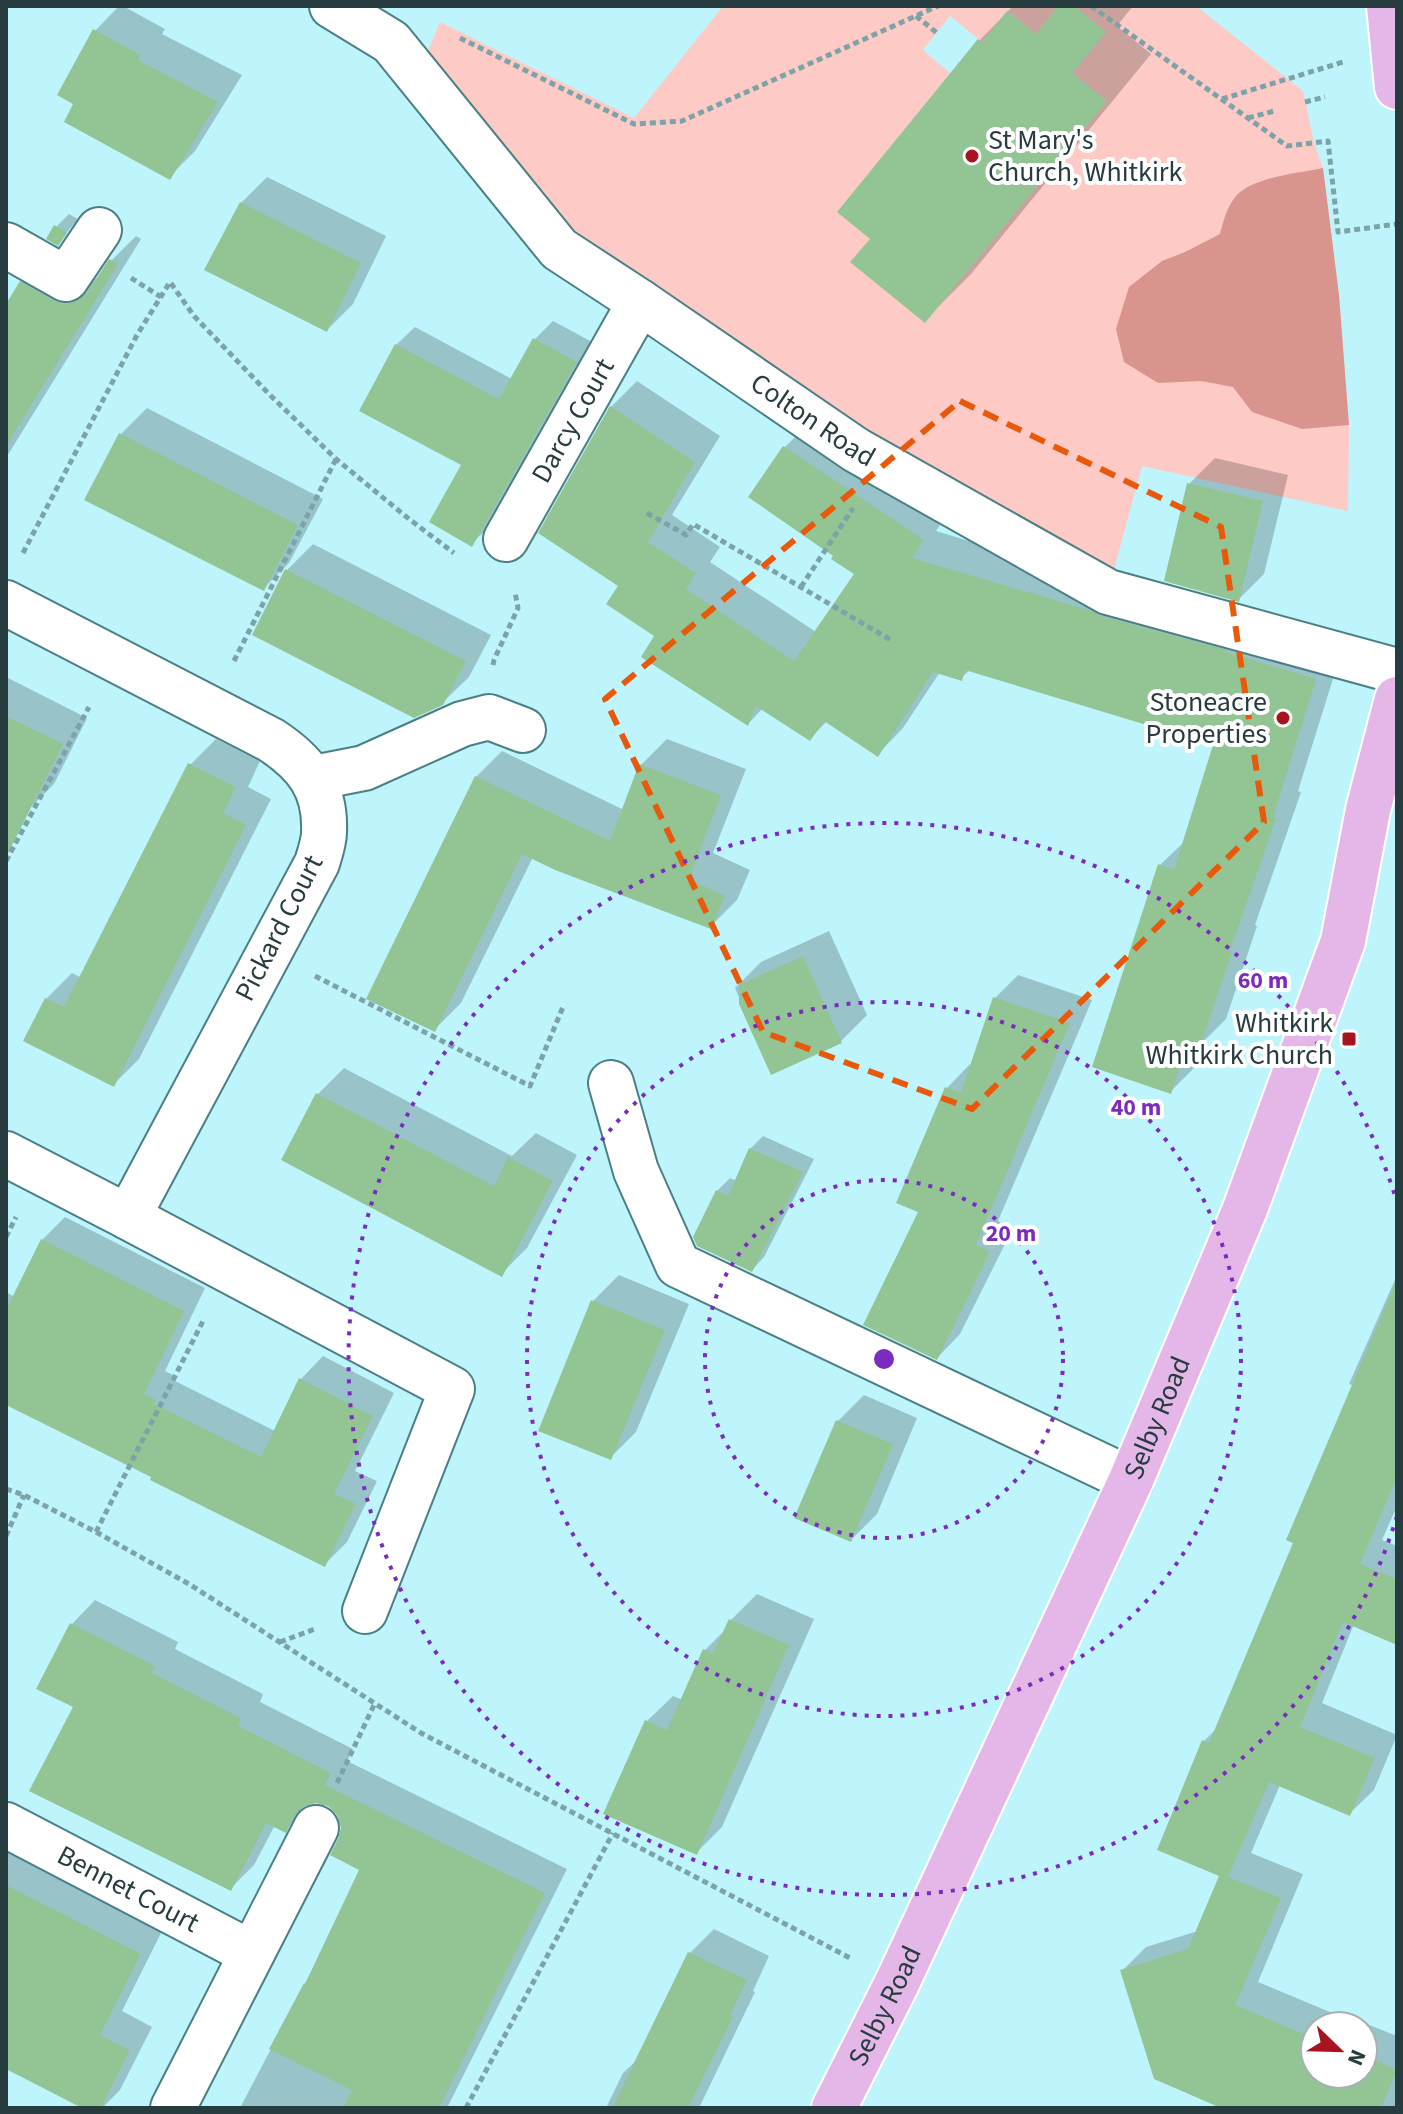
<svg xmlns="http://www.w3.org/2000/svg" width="1403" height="2114" font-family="'Source Sans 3',sans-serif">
<rect width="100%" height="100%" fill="#bef5fc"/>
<!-- green -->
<path fill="#fecac5" d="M723,6H1058L1036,34L1007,11L982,42L950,16L923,50L950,73L838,211L870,239L851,262L1106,101L1072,73L1105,32L1074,6H1196L1303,91L1314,143L1323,168L1339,295L1349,425L1348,511L1142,466L1108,592L640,302L418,74L440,22L634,118Z"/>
<!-- forest -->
<path fill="#da948e" d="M1323,168L1339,295L1349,425L1302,429L1252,412L1233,387L1201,381L1158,383L1124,362L1116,329L1129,287L1162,261L1185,252L1220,234C1224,219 1229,199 1243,190C1263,176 1300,173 1323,168Z"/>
<!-- shadow -->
<path fill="#0003" fill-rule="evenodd" d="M119,6H123L165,29L162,34L242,75L195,151L169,177L76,103L95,31Z
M1013,6H1133L1117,26L1151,54L971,274L925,320L873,239L840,211L980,40Z
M267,177L386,236L353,304L327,330L241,203Z
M69,214L78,219L58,243L56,227Z
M136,236L141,239L6,458V307L21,283L46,258L91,280L99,278L111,261Z
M553,321L594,343L490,526L471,544L464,464L396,345L415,327L512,379L535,339Z
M637,381L720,436L672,515L720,547L710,562L816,632L857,573L836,555L751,497L785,447L811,421L948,513L936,531L1341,653L1298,791L1301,792L1255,925L1257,926L1226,1019L1205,1040L1197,1065L1171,1091L1160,865L1186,840L1216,744L970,670L961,678L940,672L903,728L878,754L827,721L810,739L763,708L748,724L657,636L621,585L611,407Z
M147,408L323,499L289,563L263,589L121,434Z
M1215,458L1288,475L1264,574L1238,600L1189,484Z
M313,544L491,635L469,677L442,703L254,634L287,570Z
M6,677L87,718L54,784L28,810L6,799Z
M216,739L260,761L248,787L271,799L139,1059L113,1085L46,999L72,973L82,978L190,765Z
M667,739L746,769L713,853L750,870L737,900L711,926L533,857L461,1003L435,1029L476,777L502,751L624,810L641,765Z
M829,931L867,1015L841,1041L772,1072L735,988L761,962Z
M1018,975L1092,1000L998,1221L1013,1228L960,1334L937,1358L921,1211L899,1202L947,1088L970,1064L973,1065L995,998Z
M344,1068L512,1156L536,1133L577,1155L527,1248L501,1274L284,1159L318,1094Z
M763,1136L814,1159L764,1257L752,1270L717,1191L730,1178L737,1181L750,1149Z
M65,1217L205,1288L165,1371L177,1377L175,1381L275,1431L301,1379L323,1356L394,1393L355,1471L377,1481L347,1542L324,1565L154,1476L6,1402V1292L15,1297L42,1240Z
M619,1275L689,1304L636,1432L610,1458L593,1301Z
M1397,1275V1506L1382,1540L1397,1546V1642L1354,1624L1322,1703L1397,1735L1374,1790L1350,1813L1280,1785L1251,1853L1303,1874L1258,1982L1342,2017L1344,2015L1397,2036V2108H1225L1122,1971L1146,1947L1198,1931L1222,1875L1204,1741L1217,1728L1296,1542L1354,1386L1349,1384ZM1315,2026H1363V2074H1315Z
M864,1395L917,1418L877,1514L851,1540L838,1421Z
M757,1594L814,1619L722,1827L696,1853L647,1721L673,1696L683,1700L705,1650L727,1628L731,1620Z
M95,1600L178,1642L175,1649L263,1694L260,1702L353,1749L347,1761L567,1869L447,2108H240L305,1984L362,1869L343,1827L339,1814L329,1804L311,1802L285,1830L275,1825L254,1865L230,1889L75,1706L72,1624Z
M6,1847L37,1862L35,1866L162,1931L122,2011L152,2027L120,2090L102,2108H87L6,2069Z
M714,1929L769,1956L753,1991L755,1992L699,2108H606L623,2073L638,2059L690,1953Z"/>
<!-- building -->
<path fill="#93c494" d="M1058,6H1074L1106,32L1072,73L1107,101L925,323L850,262L870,239L837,212L978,39L982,42L1007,11L1036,34Z
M93,29L140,55L138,60L218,102L170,180L64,122L73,104L57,95Z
M240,202L361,263L327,332L204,270Z
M54,225L67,233L58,246L46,239Z
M109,259L118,264L6,446V304L20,281L54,301L65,304L77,301L87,293Z
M533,338L577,362L472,547L429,522L461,465L359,411L395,344L499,399Z
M610,406L695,462L648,542L696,573L686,589L794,661L854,574L831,559L833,556L748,497L783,446L924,540L912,558L1092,611L1101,616L1227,650V652L1316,679L1273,817L1276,818L1230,951L1232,952L1200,1047L1188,1043L1171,1094L1092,1067L1158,864L1174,870L1213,745L965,670L962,681L933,672L878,757L824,721L810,741L756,706L748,726L641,657L654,636L606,604L618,586L538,533Z
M119,433L298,525L264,591L84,500Z
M1187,483L1263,501L1239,602L1164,581Z
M285,569L466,661L443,705L414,718L252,635Z
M6,716L63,744L6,857Z
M188,763L236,787L223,813L246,825L114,1087L23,1041L45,998L64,1007Z
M639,764L721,795L689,879L725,896L711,929L555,870L522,854L435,1032L366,999L475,776L610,841Z
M803,956L842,1043L771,1075L739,1004V985Z
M993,997L1070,1023L976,1245L990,1252L937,1360L863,1325L918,1212L896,1203L945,1087L961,1093Z
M316,1093L494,1186L508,1157L553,1181L502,1277L281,1160Z
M749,1148L803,1172L752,1272L697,1246L693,1237L716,1190L728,1196Z
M41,1239L184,1311L144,1394L156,1400L154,1404L261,1457L299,1378L373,1416L334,1494L356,1504L325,1567L150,1480L151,1477L6,1405V1310Z
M1397,1279V1477L1360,1564L1397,1579V1645L1343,1622L1300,1727L1375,1758L1350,1816L1269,1782L1228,1877L1281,1898L1235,2005L1315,2039V2074H1363V2055L1397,2070L1381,2108H1221L1154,2079L1120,1970L1188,1949L1219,1876L1157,1850L1202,1740L1209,1743L1293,1543L1286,1540Z
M591,1300L665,1330L611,1460L538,1431Z
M836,1420L893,1444L851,1542L794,1518Z
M729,1619L789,1645L697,1855L603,1814L645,1720L667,1730L703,1649L713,1653Z
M70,1623L155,1666L152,1673L241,1718L238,1726L331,1773L325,1785L545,1893L439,2108H343L352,2090L269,2049L304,1983L305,1984L359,1870L330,1855L338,1839L341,1828L337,1815L328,1806L316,1803L303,1807L294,1817L286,1833L266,1823L231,1891L29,1791L73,1707L36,1689Z
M6,1885L141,1954L100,2035L130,2050L101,2108H82L6,2069Z
M688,1952L747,1980L730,2015L733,2017L688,2108H612Z"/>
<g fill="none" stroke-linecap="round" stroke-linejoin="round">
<defs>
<g id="minor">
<path id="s1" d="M332,6L391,42L559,249L640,302L856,450L1108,592L1397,671"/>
<path d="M6,245L66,279L99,230"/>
<path id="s2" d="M506,539L640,302"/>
<path d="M6,603L271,740C306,763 326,788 324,832C324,842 320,853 317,863L128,1217L452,1389L365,1611"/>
<path d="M313,778L364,768L462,724L489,717L523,730"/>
<path d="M611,1083L636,1171L678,1265L1131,1480"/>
<path d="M6,1154L128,1217"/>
<path id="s3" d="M6,1825L251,1953"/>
<path d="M173,2108L316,1828"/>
</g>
<g id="major">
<path d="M1389,6L1397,87"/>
<path id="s4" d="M834,2108L897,1983L1131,1480L1245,1209L1343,941L1368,810L1397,699"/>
</g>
</defs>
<!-- minor casing -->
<use href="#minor" stroke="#4a7f85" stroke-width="48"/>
<!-- major casing -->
<use href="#major" stroke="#fff" stroke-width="48"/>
<!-- path -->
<path stroke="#7ba3a8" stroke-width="5" stroke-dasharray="6 4" stroke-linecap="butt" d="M1091,6L1287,146L1328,141L1338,232L1397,224
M916,16L937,33
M460,38L634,124L682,121L938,6
M1222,99L1343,62
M1305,102L1325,97
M1248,118L1274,111
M131,278L161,297
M647,513L686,535L693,524L891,640
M23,553L137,335L170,282L194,316L269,394L336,459L409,519L454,553
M801,587L853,508
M234,661L336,459
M493,665L494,660L518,608L515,592
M6,861L89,707
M315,976L530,1086L563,1007
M6,1237L16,1217
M6,1489L24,1495L96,1532L189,1584L421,1733L850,1958
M96,1532L204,1319
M6,1536L24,1495
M280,1642L315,1629
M337,1783L375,1703
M466,2108L613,1833"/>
<!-- minor -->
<use href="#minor" stroke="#fff" stroke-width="44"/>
<!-- major -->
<use href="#major" stroke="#e5b7e8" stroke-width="44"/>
</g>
<!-- marked area -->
<path fill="none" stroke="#e8590c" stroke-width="6" stroke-dasharray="16 10" stroke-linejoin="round" d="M960,401L1221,527L1264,822L972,1109L763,1032L605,699Z"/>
<!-- distance rings -->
<g fill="none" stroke="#7b2cbf" stroke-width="4" stroke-dasharray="4 8">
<circle cx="884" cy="1359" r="179"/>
<circle cx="884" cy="1359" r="357"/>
<path d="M1397 1516A536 536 0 1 1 1397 1202"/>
</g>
<!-- markers -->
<g fill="#a8131f" stroke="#fff" stroke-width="3">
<circle cx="972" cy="156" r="8"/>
<circle cx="1283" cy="718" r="8"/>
<rect x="1341" y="1031" width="16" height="16" rx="4"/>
</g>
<g text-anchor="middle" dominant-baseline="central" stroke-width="8" stroke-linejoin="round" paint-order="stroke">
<!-- poi labels -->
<g font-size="28" fill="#263c3f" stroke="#fff" text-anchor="end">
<text x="988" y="140" text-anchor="start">St Mary's<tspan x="988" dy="32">Church, Whitkirk</tspan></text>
<text x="1267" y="702">Stoneacre<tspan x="1267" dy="32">Properties</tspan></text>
<text x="1333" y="1023">Whitkirk<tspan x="1333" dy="32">Whitkirk Church</tspan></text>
</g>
<!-- street labels -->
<g font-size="28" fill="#263c3f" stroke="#fff">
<text stroke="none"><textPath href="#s1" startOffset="642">Colton Road</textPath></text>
<text stroke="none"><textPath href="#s2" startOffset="136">Darcy Court</textPath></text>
<text transform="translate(279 928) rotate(-63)">Pickard Court</text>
<text stroke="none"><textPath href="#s4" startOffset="762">Selby Road</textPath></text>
<text stroke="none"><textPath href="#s3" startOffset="138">Bennet Court</textPath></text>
<text stroke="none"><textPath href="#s4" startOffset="114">Selby Road</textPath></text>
</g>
</g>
<circle cx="884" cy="1359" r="12" fill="#7b2cbf" stroke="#fff" stroke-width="4"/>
<g font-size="24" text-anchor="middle" font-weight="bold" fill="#7b2cbf" stroke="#fff" stroke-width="8" stroke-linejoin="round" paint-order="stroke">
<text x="1263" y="988">60 m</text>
<text x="1136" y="1115">40 m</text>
<text x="1011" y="1241">20 m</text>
</g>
<!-- border -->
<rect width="1403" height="2114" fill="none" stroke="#263c3f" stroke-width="16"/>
<!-- north arrow -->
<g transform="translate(1339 2050) rotate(113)"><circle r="38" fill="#ffffff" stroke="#a8b1b2" stroke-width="2"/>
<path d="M0-6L14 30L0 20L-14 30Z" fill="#a8131f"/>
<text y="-12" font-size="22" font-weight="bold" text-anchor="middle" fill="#263c3f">N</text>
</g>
</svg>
